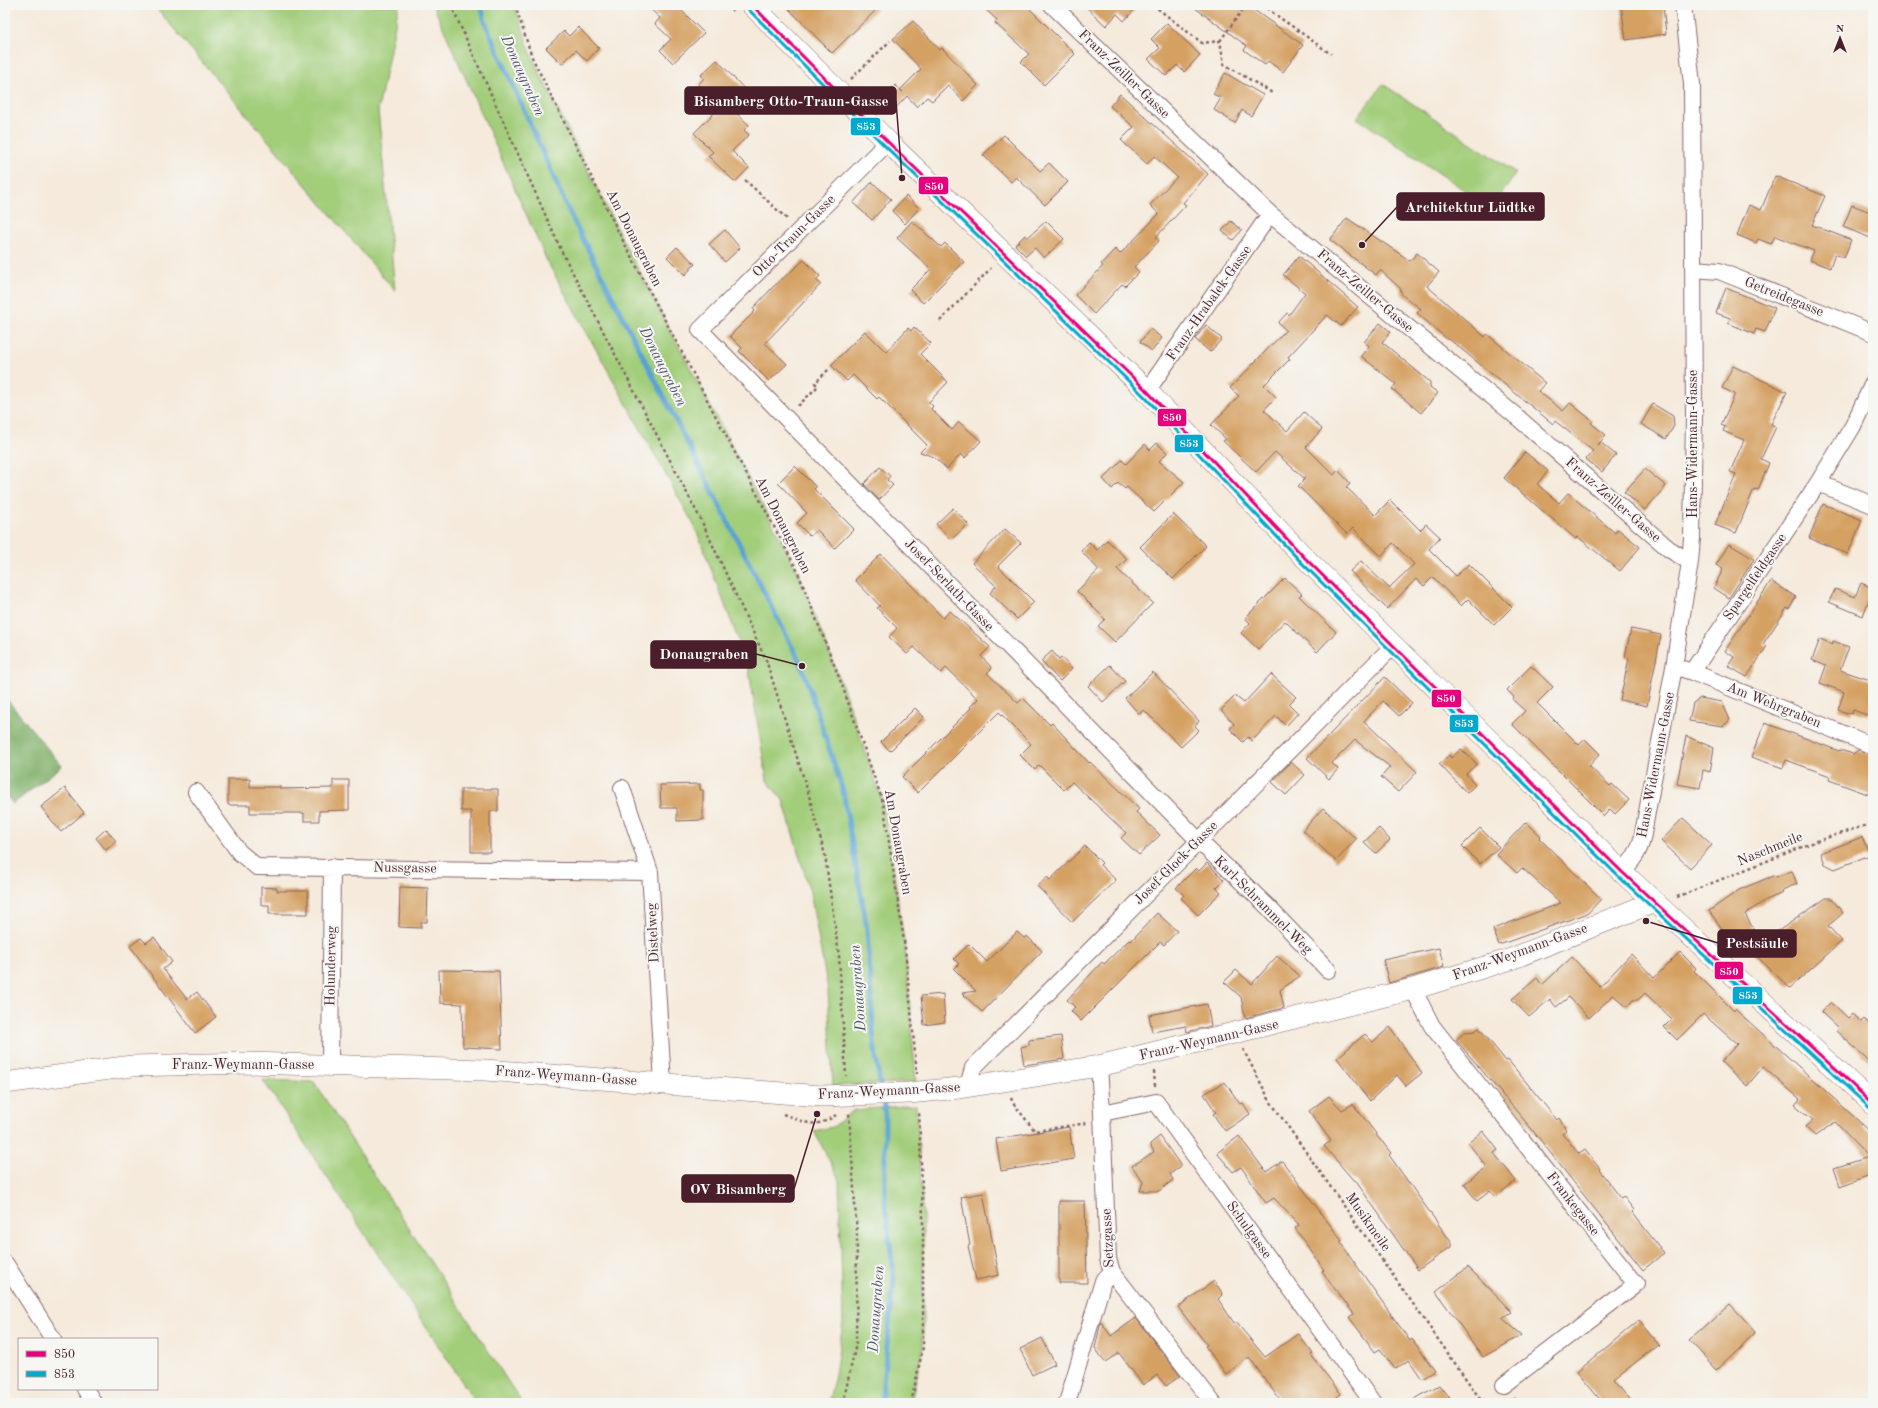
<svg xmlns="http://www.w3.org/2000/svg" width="1878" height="1408" font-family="'Old Standard TT',serif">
<rect width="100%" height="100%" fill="#f6f6f2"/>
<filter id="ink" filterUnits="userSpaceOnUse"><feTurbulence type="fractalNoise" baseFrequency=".025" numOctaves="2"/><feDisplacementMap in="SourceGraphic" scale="8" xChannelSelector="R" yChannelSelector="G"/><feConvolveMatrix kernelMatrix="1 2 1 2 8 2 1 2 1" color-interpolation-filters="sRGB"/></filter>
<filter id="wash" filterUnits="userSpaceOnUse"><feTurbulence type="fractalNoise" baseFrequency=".012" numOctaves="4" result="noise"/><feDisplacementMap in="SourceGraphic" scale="16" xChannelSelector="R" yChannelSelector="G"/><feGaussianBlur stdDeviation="0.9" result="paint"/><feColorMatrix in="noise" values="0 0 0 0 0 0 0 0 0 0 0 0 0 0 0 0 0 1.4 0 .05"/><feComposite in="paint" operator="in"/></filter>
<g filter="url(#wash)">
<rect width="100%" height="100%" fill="#f5eadb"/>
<!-- green -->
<path fill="#a2ce7a" stroke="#767652" d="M154,5H399L378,110L395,291Z
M433,5H515L532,57L620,235L797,570L842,685L883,802L905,948L916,1082L833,1086L828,990L810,892L783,800L767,781L748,665L695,527L547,261Z
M1383,84L1516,173L1491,208L1357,118Z
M263,1080L314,1082L522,1403H476Z
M916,1105L923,1216V1347L911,1403H828L834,1380L843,1323L839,1179L814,1131L833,1127L854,1110Z"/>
<!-- forest -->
<path fill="#81b16a" stroke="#66684a" d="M5,697L62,766L13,804L5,794Z"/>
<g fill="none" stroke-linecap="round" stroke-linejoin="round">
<!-- stream -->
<path stroke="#59a2d0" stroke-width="5" d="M481,5L485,22L570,214L802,666L843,791L867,929L874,1043L881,1090
M881,1403L894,1276L885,1204V1115L883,1098"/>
</g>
<g id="blocks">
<!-- building -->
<path fill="#d5a164" d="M646,5H676L704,33L673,63L660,50L671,39L655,24L660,18Z
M785,5H881L832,53Z
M981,5H1026L1075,54L1044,85L1021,62L1029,54L995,23L997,20Z
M1084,5H1139L1124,21L1117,14L1106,26Z
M1191,5H1247L1303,45L1283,72L1268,61L1265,65L1244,50L1247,46Z
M1621,5H1663L1666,34L1626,40Z
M913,21L940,50L942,48L978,85L963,101L948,85L932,101L927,97L917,107L907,96L892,112L880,100L895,85L903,92L900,90L921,69L893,39Z
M1167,23L1200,55L1184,72L1177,65L1166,76L1148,59L1160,48L1151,39Z
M578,27L599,48L587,61L576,50L562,64L546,48L564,31L569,36Z
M717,60L751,96L735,112L749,125L744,130L749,135L732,151L749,168L735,182L708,156L713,152L694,133L719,108L698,85L704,78L701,75Z
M1225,73L1263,95L1251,116L1242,110L1235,123L1214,110L1221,98L1213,94Z
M1120,94L1208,174L1183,203L1186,205L1156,237L1159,241L1134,267L1139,272L1125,286L1122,284L1094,314L1075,295L1103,266L1101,264L1115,249L1120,254L1159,214L1150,205L1177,177L1154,156L1147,164L1121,140L1134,127L1110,106Z
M1004,135L1040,171L1049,163L1068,182L1045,205L1016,177L1011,182L983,155Z
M1775,176L1825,196L1812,225L1851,240L1844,258L1835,254L1830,268L1810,260L1814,251L1775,236L1771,244L1758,239L1756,243L1737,235L1749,205L1761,210Z
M872,182L891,199L872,220L853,203Z
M906,196L919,208L905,224L892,211Z
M1852,205L1873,213V239L1843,227Z
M1347,218L1410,261L1417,253L1439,272L1427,286L1485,337L1487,334L1545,383L1538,391L1563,411L1570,403L1593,421L1591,423L1606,435L1598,445L1600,442L1616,455L1602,472L1586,459L1593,451L1555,421L1553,424L1449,339L1448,340L1417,313L1421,309L1402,295L1400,288L1380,270L1376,275L1330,240Z
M912,221L941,247L945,243L964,262L923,303L910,290L931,269L897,238Z
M1046,221L1064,239L1044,258L1035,248L1026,256L1015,245L1025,235L1027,238Z
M1231,221L1242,230L1233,240L1222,231Z
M725,230L740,248L725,262L709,244Z
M677,247L695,264L685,275L667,257Z
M1299,256L1358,307L1341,326L1327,315L1288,357L1290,359L1264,385L1276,397L1264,410L1287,431L1304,412L1322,429L1306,447L1334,475L1338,470L1350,483L1346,487L1375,515L1390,500L1420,530L1426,524L1440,537L1429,549L1456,576L1469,564L1512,607L1494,625L1468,599L1461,606L1433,577L1424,586L1416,579L1387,609L1350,571L1361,561L1389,588L1414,564L1393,543L1381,556L1353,528L1347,534L1298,486L1305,479L1275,452L1256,472L1223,441L1226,439L1211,425L1239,396L1230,388L1286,330L1278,323L1287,313L1289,315L1305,293L1283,275Z
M804,260L820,276L816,280L821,284L765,343L787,364L769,381L739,351L742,348L730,336L755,311L753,308L774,286Z
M1726,288L1775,308L1765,332L1756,329L1754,334L1728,323L1730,318L1716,313Z
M1380,323L1391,332L1382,342L1430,382V387L1438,393L1421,413L1392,389L1396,384L1361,356L1369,346L1364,342Z
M1206,325L1222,339L1210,352L1195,339Z
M914,327L931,343L920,354L948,382L929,402L933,406L931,409L952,430L959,422L981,441L965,458L961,454L947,469L934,457L920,452L927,445L879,397L877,399L853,375L847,381L831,365L865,331L886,352L908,328L911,331Z
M1150,329L1162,338L1152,351L1140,342Z
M1733,366L1787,392L1771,424L1776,427L1761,459L1769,463L1758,490L1754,489L1736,533L1715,525L1736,474L1730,472L1744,440L1723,431L1725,427L1721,425L1735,394L1722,388Z
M1653,404L1673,416L1674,426L1666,439L1641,424Z
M1157,443L1167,453L1159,461L1184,482L1154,512L1127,487L1125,489L1118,483L1112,489L1103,479L1122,460L1126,464L1145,444L1150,450Z
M1525,452L1548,471L1537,484L1559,503L1568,493L1615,533L1618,529L1640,547L1620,571L1578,537L1576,539L1504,478Z
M795,466L816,487L814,489L854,529L835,548L817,530L810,536L797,523L807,513L778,483Z
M880,467L890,476L887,480L893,485L879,500L864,484Z
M1645,469L1666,486L1645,510L1624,492Z
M1823,504L1862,520L1848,554L1809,538Z
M953,508L968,524L951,540L936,524Z
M1173,514L1206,546L1173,579L1140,547Z
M1005,529L1021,543L998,566L1034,602L1017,619L990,593L996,586L972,563Z
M1107,540L1127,559L1117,569L1153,603L1115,642L1098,626L1105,619L1077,591L1099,570L1081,551L1089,542L1097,550Z
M1729,544L1754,559L1729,598L1714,588L1723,569L1716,565Z
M881,554L943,618L950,611L990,647L981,656L992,668L987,673L1018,703L1023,698L1050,725L1052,723L1089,763L1090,762L1139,809L1136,812L1160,835L1139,855L1121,838L1126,833L1072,782L1064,790L1039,765L1035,770L1020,755L1031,744L999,712L918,793L902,777L971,708L970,707L978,699L946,668L941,673L914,647L907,654L889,637L897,628L877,608L880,606L855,580Z
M1285,578L1302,594L1299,596L1336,632L1317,652L1285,621L1258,649L1241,633L1250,623L1245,618Z
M1771,581L1796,597L1789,609L1787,608L1763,644L1767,646L1747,677L1728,666L1734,657L1725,651Z
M1861,583L1873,588L1863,616L1829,602L1835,589L1855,597Z
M1631,629L1661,635L1647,706L1620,700L1629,658L1625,657Z
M1820,639L1832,644L1833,641L1849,647L1840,670L1873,681V698L1867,715L1853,710L1852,714L1838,710L1844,692L1820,683L1826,666L1812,660Z
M1052,651L1059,659L1061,657L1072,669L1060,681L1041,661Z
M1110,665L1125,681L1103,702L1088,686Z
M1531,666L1553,687L1537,703L1579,745L1585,739L1600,754L1589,766L1610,786L1612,784L1629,800L1615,814L1610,809L1604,816L1512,724L1525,711L1513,700L1514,697L1507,690Z
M1153,672L1199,721L1195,726L1199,730L1181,747L1144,710L1139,714L1125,698Z
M1271,674L1296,697L1289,704L1298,713L1286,726L1276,716L1252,741L1248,737L1243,742L1230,729L1234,724L1221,710L1235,696L1244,703Z
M1385,677L1412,703L1399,716L1383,701L1364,721L1417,772L1398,792L1381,777L1390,767L1355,740L1332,763L1338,769L1329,779L1307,758Z
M1700,698L1722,702L1730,720L1723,726L1689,721L1693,703Z
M915,708L924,717L890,751L881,742Z
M1765,723L1839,751L1840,750L1853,754L1858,750L1873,755V796L1829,780L1830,776L1786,760L1783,768L1751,757Z
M1686,736L1714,748L1710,772L1703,770L1700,788L1677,784Z
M1461,749L1477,764L1466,774L1475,785L1467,793L1439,764L1449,755L1451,758Z
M1291,762L1305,775L1286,795L1272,782Z
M228,779H250V787H280V789L333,788V780H349V810L319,811V821H304V813H250V805H228Z
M700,784V790H703V820L677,821V808H661L660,785Z
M65,788L84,813L61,832L41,807Z
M461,789H498V811H490V852H471V811H461Z
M1323,808L1356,839L1336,861L1303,830Z
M1683,818L1712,845L1690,868L1661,841Z
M1526,822L1541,836L1539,838L1601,899L1588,913L1499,945L1493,929L1561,903L1522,868L1517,873L1496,854Z
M1379,828L1390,840L1376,853L1364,842Z
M1480,828L1499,847L1480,864L1462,846Z
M106,829L116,841L106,850L96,838Z
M1862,837L1870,855L1835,869L1825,864L1821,853Z
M1085,846L1102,863L1100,865L1116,880L1072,922L1037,886L1047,877L1050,880Z
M1207,863L1224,880L1216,888L1221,892L1198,915L1181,898L1184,895L1176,888L1196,868L1199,871Z
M1792,871L1797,884L1782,890L1783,893L1766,900L1745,914L1761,943L1826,898H1831L1843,913L1828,926L1842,941L1790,988L1733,934L1728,937L1709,911L1739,890L1775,875L1776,877Z
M261,887L277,888V891H308V914H269V905H261Z
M400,887L428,888L427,922H421V928L399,927Z
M1157,913L1177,931L1164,945L1160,942L1081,1021L1071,1011L1075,1007L1067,1000L1102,962L1104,964L1129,940L1131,941Z
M1017,932L1024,938L1027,936L1042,951L982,1012L962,993L976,991L954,969L959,964L954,959L969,944L987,962Z
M154,937L172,962L163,969L187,999L197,992L216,1017L195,1033L130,946L141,938L146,943Z
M1439,948L1444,967L1389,983L1383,960Z
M1680,952L1696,968L1694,971L1734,1011L1735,1009L1873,1134V1174L1840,1186L1834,1168L1869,1157L1835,1122L1815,1136L1805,1127L1813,1120L1795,1105L1800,1099L1763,1067L1747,1086L1721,1062L1737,1044L1703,1014L1677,1040L1664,1027L1672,1019L1645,993L1638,1000H1633L1627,1007L1613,995L1589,1018L1569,997L1556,1007L1550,999L1529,1017L1512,999L1537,978L1542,985L1572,957L1600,987L1631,954L1654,978Z
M1277,956L1300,976L1280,990L1284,1008L1245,1018L1241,997L1224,982L1236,970L1252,984Z
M439,970L499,971L502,1049L463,1047L462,1004L440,1003Z
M943,994L945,1022L924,1025L921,996Z
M1831,1002L1848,1018L1852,1014L1861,1022L1864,1019L1873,1027V1064L1836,1031L1838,1028L1821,1012Z
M1207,1004L1211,1026L1187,1032L1186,1026L1152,1032L1149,1015Z
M1390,1027L1422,1073L1406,1086L1397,1075L1370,1101L1337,1058L1365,1034L1373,1042Z
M1479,1028L1506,1061L1508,1060L1557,1120L1559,1118L1566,1130L1562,1133L1579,1154L1585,1150L1600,1169L1599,1170L1621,1198L1623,1196L1634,1210L1632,1212L1664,1253L1643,1270L1530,1127L1456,1040L1465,1032L1475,1031Z
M1061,1036L1064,1059L1024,1065L1021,1047L1029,1045V1040Z
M1225,1082L1240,1104L1243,1103L1250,1114L1225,1131L1213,1114L1216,1112L1204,1094Z
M1329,1096L1342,1110L1353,1104L1391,1153L1389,1155L1451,1242V1247L1418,1270L1355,1180L1354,1181L1324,1146L1331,1141L1309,1111Z
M1069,1127L1074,1159L1001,1171L996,1139Z
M1483,1131L1498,1150L1494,1153L1516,1181L1495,1197L1490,1191L1477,1201L1464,1184L1487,1167L1468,1143Z
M1160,1136L1181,1166L1170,1174L1173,1180L1159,1191H1140L1143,1182L1132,1166L1154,1152L1150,1144Z
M1239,1136L1266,1172L1282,1161L1342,1241L1340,1242L1410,1341L1412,1339L1435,1371L1422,1379L1409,1360L1395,1369L1380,1349L1375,1352L1349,1317L1354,1314L1322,1272L1324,1270L1295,1228L1299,1225L1274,1198L1266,1203L1241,1167L1233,1172L1217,1153Z
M983,1193L999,1275L976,1280L968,1246L970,1245L961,1197Z
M1059,1201H1085L1087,1283H1059Z
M1468,1267L1512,1312L1502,1318L1522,1335L1483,1357L1436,1292Z
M1214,1281L1223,1294L1218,1299L1234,1323L1236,1322L1265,1357L1298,1334L1313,1354L1311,1355L1341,1394L1329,1403H1282L1249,1357L1226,1374L1205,1346L1207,1345L1178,1307Z
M1730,1304L1756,1332L1717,1369L1690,1340Z
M1136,1318L1180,1376L1166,1386L1157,1375L1143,1385L1119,1353L1105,1362L1095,1348L1101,1322L1111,1336Z
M1639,1320L1659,1344L1613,1380L1631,1403H1603L1577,1372Z
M1042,1338L1055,1364L1032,1375L1020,1349Z
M1439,1385L1453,1403H1408Z"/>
</g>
</g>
<g filter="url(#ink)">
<use href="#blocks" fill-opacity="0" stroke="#866669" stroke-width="1"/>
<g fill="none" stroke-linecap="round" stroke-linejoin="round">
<defs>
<path id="minor" d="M1052,5L1270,214L1517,417L1669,549L1690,562
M888,142L700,330L1198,840L1267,906L1328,970
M1694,269L1719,271L1873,333
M1147,391L1270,214
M1818,483L1873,505
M1683,669L1692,672L1873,746
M1692,672L1818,483L1853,426L1873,383
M622,788L650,872L663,1083
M196,792L239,852L257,867L650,872
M1622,872C1631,862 1639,853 1642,839L1674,667L1690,562L1692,538L1694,416L1692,84L1683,5
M1413,989L1432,1026L1636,1284L1504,1385
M330,1065L332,867
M1099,1066L1102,1113L1108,1259L1112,1272L1213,1403
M968,1086L973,1068L1394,645
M1102,1113L1156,1102L1373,1403
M5,1263L53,1339
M85,1389L94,1403
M1067,1403L1103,1281L1112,1272"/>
<path id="tertiary" d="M752,5L888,142L1147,391L1305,558L1622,872L1873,1104
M5,1083L132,1066L248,1063L485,1070L821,1096L909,1093L959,1088L1099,1066L1413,989L1511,959L1654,902"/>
</defs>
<!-- minor casing -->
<use href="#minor" stroke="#866669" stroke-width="18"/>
<!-- tertiary casing -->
<use href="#tertiary" stroke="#866669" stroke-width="22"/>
<!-- path -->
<path stroke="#866669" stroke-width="2.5" stroke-dasharray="3 3" stroke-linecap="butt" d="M451,5L562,252L702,522L766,660L808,792L825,855L839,956L846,1076
M515,5L532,57L620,235L797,570L842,685L883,802L905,948L917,1074
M726,5L735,13
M1153,5L1202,43L1220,41L1224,64L1274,94
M1262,5L1331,54
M1220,41L1246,5
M851,79L890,41
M745,180L787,219
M940,321L991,268
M798,406L818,386L815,383L830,368
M1677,897L1817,841L1873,823
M1243,1049L1270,1101L1483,1403
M1154,1071L1155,1086
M1011,1098L1013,1103L1035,1131L1087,1123
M783,1114C805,1122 815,1130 836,1115
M843,1403L856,1344L857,1235L849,1113
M911,1403L923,1347V1216L919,1111
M1513,1403L1516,1401L1514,1398"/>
<!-- minor -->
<use href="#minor" stroke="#fff" stroke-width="16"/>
<!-- tertiary -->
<use href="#tertiary" stroke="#fff" stroke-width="21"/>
<defs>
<path id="bus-1" d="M752,5L888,142L1147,391L1305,558L1622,872L1873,1104"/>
<path id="bus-2" d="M748,9L885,146L1143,395L1301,562L1618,876L1870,1108"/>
</defs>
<!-- bus-1 casing -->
<use href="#bus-1" stroke="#f6f6f2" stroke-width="6"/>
<!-- bus-2 casing -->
<use href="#bus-2" stroke="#f6f6f2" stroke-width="6"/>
<!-- bus-1 -->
<use href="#bus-1" stroke="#e5007d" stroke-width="3"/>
<!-- bus-2 -->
<use href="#bus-2" stroke="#00a9ce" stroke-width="3"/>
</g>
</g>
<g text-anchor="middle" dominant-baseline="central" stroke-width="4" stroke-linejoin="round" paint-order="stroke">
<!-- street labels -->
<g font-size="14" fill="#4a1f2b" stroke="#f6f6f2">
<text transform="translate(1124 74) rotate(44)">Franz-Zeiller-Gasse</text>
<text transform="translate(794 236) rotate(-45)">Otto-Traun-Gasse</text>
<text transform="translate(634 238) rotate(63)">Am Donaugraben</text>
<text transform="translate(1365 291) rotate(40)">Franz-Zeiller-Gasse</text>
<text transform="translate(1784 297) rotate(22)">Getreidegasse</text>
<text transform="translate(1209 303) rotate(-55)">Franz-Hrabalek-Gasse</text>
<text transform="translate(1693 444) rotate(-90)">Hans-Widermann-Gasse</text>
<text transform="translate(1613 500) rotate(41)">Franz-Zeiller-Gasse</text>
<text transform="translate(783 525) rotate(63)">Am Donaugraben</text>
<text transform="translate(1755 577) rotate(-56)">Spargelfeldgasse</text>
<text transform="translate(949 585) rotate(46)">Josef-Serlath-Gasse</text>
<text transform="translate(1774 705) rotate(22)">Am Wehrgraben</text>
<text transform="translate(1656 765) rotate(-79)">Hans-Widermann-Gasse</text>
<text transform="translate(898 842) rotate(80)">Am Donaugraben</text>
<text transform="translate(1770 849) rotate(-22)">Naschmeile</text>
<text transform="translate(1176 863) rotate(-45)">Josef-Glock-Gasse</text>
<text transform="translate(405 868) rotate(1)">Nussgasse</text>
<text transform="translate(1263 905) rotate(45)">Karl-Schrammel-Weg</text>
<text transform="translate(653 933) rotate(-93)">Distelweg</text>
<text transform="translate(1520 952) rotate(-20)">Franz-Weymann-Gasse</text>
<text transform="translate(331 966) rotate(-89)">Holunderweg</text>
<text transform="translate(1209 1040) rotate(-13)">Franz-Weymann-Gasse</text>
<text x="243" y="1065">Franz-Weymann-Gasse</text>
<text transform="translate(566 1076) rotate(4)">Franz-Weymann-Gasse</text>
<text transform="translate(889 1091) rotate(-3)">Franz-Weymann-Gasse</text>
<text transform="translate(1573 1204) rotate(52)">Frankegasse</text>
<text transform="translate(1368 1222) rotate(55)">Musikmeile</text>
<text transform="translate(1249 1230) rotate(54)">Schulgasse</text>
<text transform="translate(1108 1238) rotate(-93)">Setzgasse</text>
</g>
<!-- water labels -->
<g font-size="15" font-style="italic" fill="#50536d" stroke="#f6f6f2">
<text transform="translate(522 76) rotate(66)">Donaugraben</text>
<text transform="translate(662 367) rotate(63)">Donaugraben</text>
<text transform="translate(859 988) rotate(-94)">Donaugraben</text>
<text transform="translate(877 1309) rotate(-86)">Donaugraben</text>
</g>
</g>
<!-- callouts -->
<path fill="none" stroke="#4a1f2b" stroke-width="1.5" d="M902 178L896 101M1362 245L1397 207M802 666L756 654M1646 921L1718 943M817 1114L794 1189"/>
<g fill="#4a1f2b" stroke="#f6f6f2" stroke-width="1.5">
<circle cx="902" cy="178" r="4"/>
<circle cx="1362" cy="245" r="4"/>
<circle cx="802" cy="666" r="4"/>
<circle cx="1646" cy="921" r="4"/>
<circle cx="817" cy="1114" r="4"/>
</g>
<g fill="#4a1f2b" stroke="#4a1f2b" stroke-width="1.5">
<rect x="685" y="87" width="211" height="27" rx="4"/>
<rect x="1397" y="193" width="147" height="27" rx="4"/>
<rect x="651" y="641" width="105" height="27" rx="4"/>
<rect x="1718" y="930" width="78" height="27" rx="4"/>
<rect x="682" y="1175" width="112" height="27" rx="4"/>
</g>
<g font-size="15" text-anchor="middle" font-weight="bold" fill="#fff">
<text x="791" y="106">Bisamberg Otto-Traun-Gasse</text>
<text x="1470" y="212">Architektur Lüdtke</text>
<text x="704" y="659">Donaugraben</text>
<text x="1757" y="948">Pestsäule</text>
<text x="738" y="1194">OV Bisamberg</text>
</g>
<g stroke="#f6f6f2" stroke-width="1.5">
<rect x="850" y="117" width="31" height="19" rx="4" fill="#00a9ce"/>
<rect x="918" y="176" width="31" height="19" rx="4" fill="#e5007d"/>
<rect x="1157" y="408" width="30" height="19" rx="4" fill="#e5007d"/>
<rect x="1174" y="434" width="30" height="19" rx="4" fill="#00a9ce"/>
<rect x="1431" y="689" width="31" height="19" rx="4" fill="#e5007d"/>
<rect x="1449" y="714" width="30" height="19" rx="4" fill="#00a9ce"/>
<rect x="1714" y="961" width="30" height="19" rx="4" fill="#e5007d"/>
<rect x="1732" y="986" width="31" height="19" rx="4" fill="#00a9ce"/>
</g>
<g font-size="11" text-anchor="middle" font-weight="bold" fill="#fff">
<text x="866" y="130">853</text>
<text x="934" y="190">850</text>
<text x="1172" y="421">850</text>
<text x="1189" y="447">853</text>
<text x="1446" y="702">850</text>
<text x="1464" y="727">853</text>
<text x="1729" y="975">850</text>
<text x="1748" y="999">853</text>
</g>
<!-- margin -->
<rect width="1878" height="1408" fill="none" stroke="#f6f6f2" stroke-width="20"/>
<!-- legend -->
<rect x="18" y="1338" width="140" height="52" fill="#f6f6f2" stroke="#b1a0a2"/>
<rect x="26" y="1351" width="20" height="6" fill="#e5007d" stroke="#b1a0a2"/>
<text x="54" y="1358" font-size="12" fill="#4a1f2b">850</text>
<rect x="26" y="1371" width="20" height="6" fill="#00a9ce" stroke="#b1a0a2"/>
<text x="54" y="1378" font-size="12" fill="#4a1f2b">853</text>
<!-- north arrow -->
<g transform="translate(1840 38)" stroke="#f6f6f2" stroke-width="3" paint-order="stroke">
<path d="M0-3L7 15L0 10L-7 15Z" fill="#4a1f2b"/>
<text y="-6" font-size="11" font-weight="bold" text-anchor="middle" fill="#4a1f2b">N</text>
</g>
</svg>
